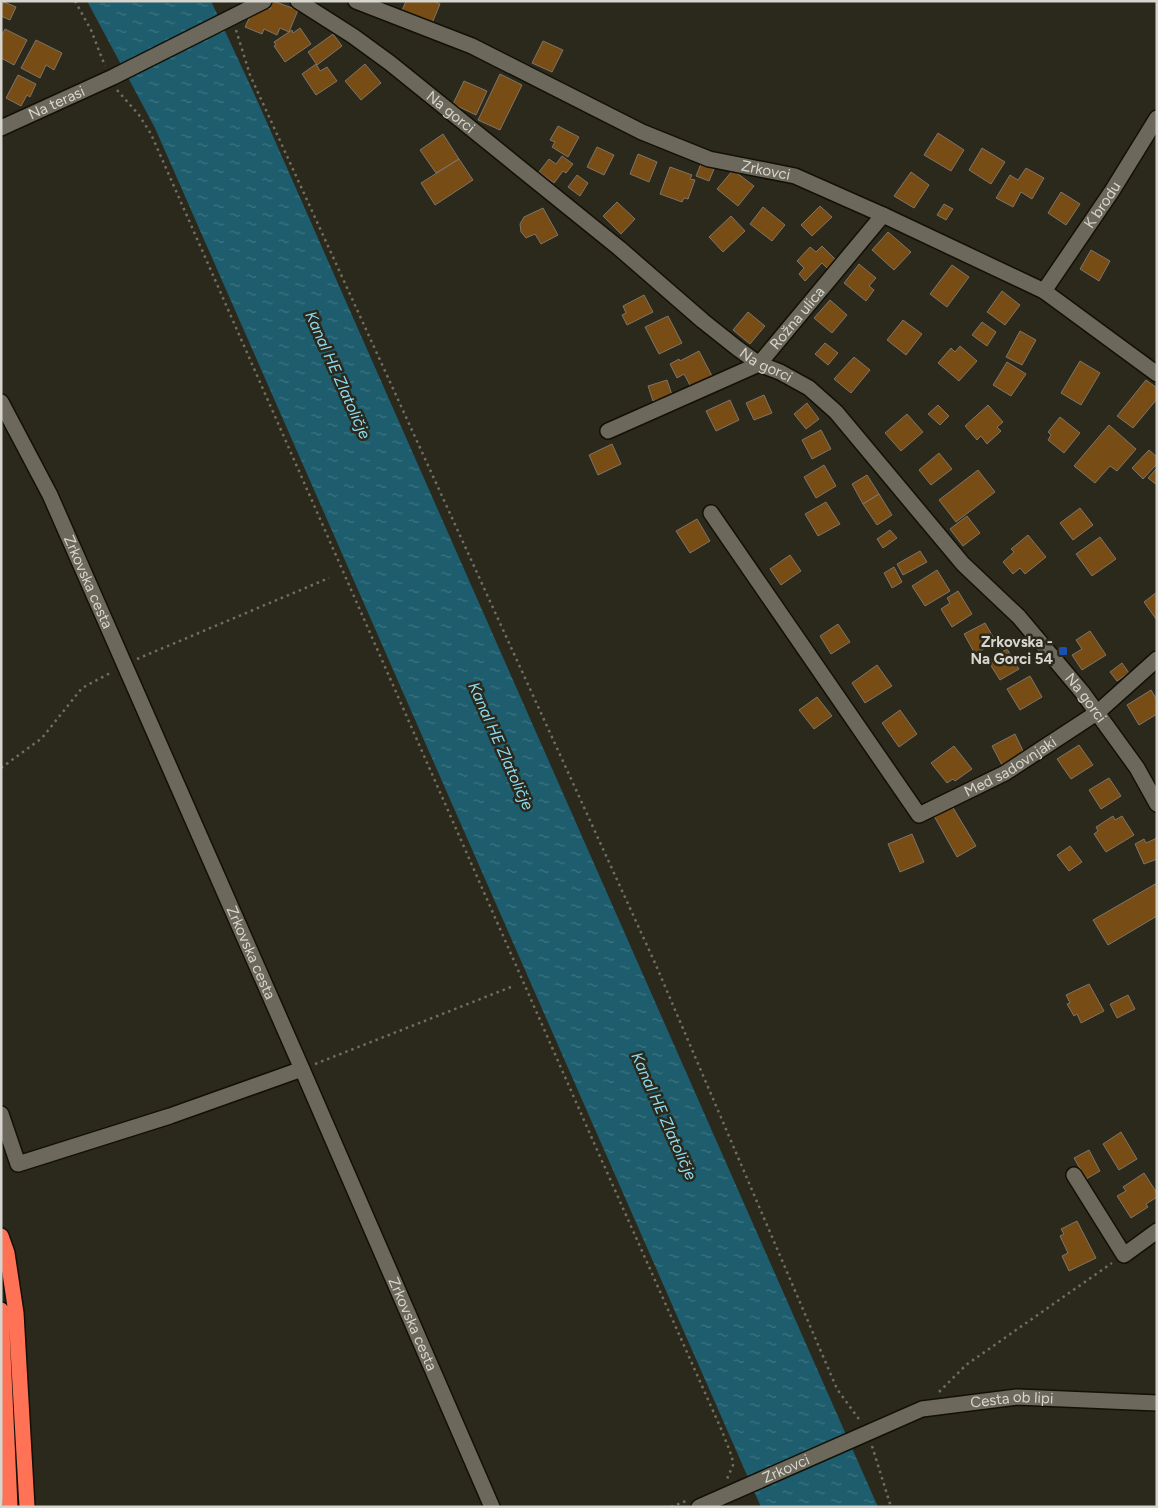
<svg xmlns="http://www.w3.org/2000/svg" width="1158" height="1508" font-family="Figtree,sans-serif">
<defs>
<pattern id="water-ripples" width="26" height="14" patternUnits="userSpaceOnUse" patternTransform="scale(1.25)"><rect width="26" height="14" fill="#1e5d6d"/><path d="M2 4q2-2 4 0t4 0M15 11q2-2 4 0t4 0" fill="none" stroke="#3e7481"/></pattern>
</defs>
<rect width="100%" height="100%" fill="#2b281c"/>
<!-- water -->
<path fill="url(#water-ripples)" d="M87,1H211L257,100L878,1507H761L155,128Z"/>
<!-- building -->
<path fill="#784d15" stroke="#7e7469" d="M273,1L298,10L289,32L280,28L277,35L264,29L262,34L245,27L253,10L260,5L270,9Z
M406,1H434L440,4L430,28L400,15Z
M4,2L16,7L10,20L1,16V7Z
M300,28L311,44L285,62L274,46L276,45L274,42L292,30L293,33Z
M5,29L27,40L14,65L1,58V37Z
M333,34L342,46L317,65L308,52Z
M36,40L62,53L54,70L46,65L40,78L21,68Z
M543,41L563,50L552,72L532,63Z
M316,64L320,71L327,67L337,81L316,95L302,74Z
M365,64L381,83L361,100L345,81Z
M500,74L522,85L500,130L478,120Z
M18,75L36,84L30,97L27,95L21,106L6,98Z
M464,81L487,91L476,115L453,104Z
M558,126L579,137L568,157L552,147L555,142L550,140Z
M938,133L964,150L951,171L924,155Z
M443,134L459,159L436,173L420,150Z
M597,147L614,155L604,175L587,167Z
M982,148L1005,162L991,184L969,170Z
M638,154L657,162L649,182L630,174Z
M562,156L573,164L566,173L563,171L554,183L539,172L549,159L556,164Z
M459,159L473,180L435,205L421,183Z
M701,164L714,169L709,181L696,176Z
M670,167L692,175L690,179L695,180L688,199L684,198L682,202L660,194Z
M1026,168L1044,178L1032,199L1021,192L1013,207L996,198L1010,175L1018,180Z
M733,170L754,186L738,206L717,189Z
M911,172L929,185L914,208L894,196Z
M577,175L588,183L580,196L568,187Z
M1061,192L1080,204L1066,225L1048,213Z
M617,202L635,219L621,234L603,216Z
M944,204L953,209L946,220L937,215Z
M820,206L832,217L812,236L801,225Z
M763,207L785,225L772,241L750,224Z
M543,208L558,235L541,244L535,234L526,238L521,232L520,224L524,217Z
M731,216L745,231L723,252L709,237Z
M888,232L911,252L894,270L872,250Z
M822,246L836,260L828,269L822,263L805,281L799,274L804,268L797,261L810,247L816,252Z
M1091,250L1110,261L1099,281L1080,269Z
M859,264L876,278L869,286L874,290L866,301L844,283Z
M952,265L969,277L947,307L930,294Z
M1002,291L1020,305L1005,325L987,312Z
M644,295L653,312L627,325L622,315L626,313L623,306Z
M830,300L847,315L832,333L814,318Z
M748,312L765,326L750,344L733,330Z
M668,316L682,343L659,354L645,327Z
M903,320L922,334L906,355L887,340Z
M982,322L996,332L987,346L972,335Z
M1020,331L1036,340L1022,365L1006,357Z
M825,343L838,353L828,365L815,354Z
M960,346L977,361L959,381L938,363L951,348L955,352Z
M699,351L712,376L691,387L684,374L677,378L670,364L679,359L680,361Z
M854,357L870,370L851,393L834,379Z
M1080,361L1100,373L1081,405L1061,393Z
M1007,362L1026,374L1011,396L993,385Z
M667,380L672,395L653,401L648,386Z
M1146,380L1157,388V399L1133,428L1117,416Z
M764,395L772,413L754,420L746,403Z
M730,400L739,420L716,431L706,411Z
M807,403L819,419L806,429L794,414Z
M938,405L949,416L940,425L928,414Z
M988,405L1003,422L997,427L1001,431L987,444L981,436L977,440L965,426Z
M907,414L923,432L901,451L885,433Z
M1060,417L1080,433L1064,453L1048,440L1051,435L1048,432Z
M1109,425L1136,449L1117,471L1110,466L1095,483L1074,466Z
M821,430L831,449L812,459L802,440Z
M612,444L621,464L598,475L589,455Z
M1149,450L1157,457V464L1143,479L1132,468Z
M939,453L952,469L931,485L919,470Z
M824,465L836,486L816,498L804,477Z
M1157,468V485L1148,478Z
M978,470L995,492L956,522L939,500Z
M867,475L879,494L863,504L852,484Z
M879,494L892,515L877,525L863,504Z
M826,502L840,524L818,536L805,514Z
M1080,508L1093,525L1073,540L1060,523Z
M967,516L980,533L963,546L950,529Z
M697,519L710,541L690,553L676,531Z
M890,530L897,538L883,548L877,539Z
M1028,535L1046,557L1025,574L1020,568L1013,574L1003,562L1014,552L1011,549Z
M1100,537L1116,559L1092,576L1076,554Z
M920,551L927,562L903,575L897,564Z
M790,555L801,571L781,585L770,569Z
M894,567L902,582L892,588L884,573Z
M937,570L950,591L925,606L912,586Z
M958,591L972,614L952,627L941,609L950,603L947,598Z
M1157,592V619H1156L1144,602Z
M985,623L996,642L975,654L964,634Z
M838,624L850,642L831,654L820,636Z
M1090,631L1106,655L1082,670L1072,655L1082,649L1076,640Z
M1007,649L1019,669L1000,680L988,661Z
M1122,663L1129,673L1117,681L1110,672Z
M877,665L892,686L865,703L852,683Z
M1030,676L1042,697L1020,710L1007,689Z
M1151,690L1157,700V714L1139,725L1127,705Z
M817,697L832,716L814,729L799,710Z
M900,710L917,734L899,747L882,723Z
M1015,734L1024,753L1002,765L992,746Z
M1079,745L1093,765L1071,779L1057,759Z
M954,746L972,769L955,781L953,779L947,783L931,763Z
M1109,778L1121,796L1101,809L1089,790Z
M952,806L976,846L957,857L934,816Z
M1113,816L1115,820L1122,816L1134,835L1106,852L1094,834L1098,831L1096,827Z
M912,834L924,862L900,872L888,844Z
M1157,838V859L1144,864L1135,844L1144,839L1146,843Z
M1070,846L1082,862L1069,871L1057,855Z
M1157,883V916L1108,945L1093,920Z
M1089,984L1104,1011L1081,1023L1077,1014L1074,1016L1067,1004L1070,1003L1066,995Z
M1128,995L1135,1009L1117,1018L1110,1004Z
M1121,1132L1137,1159L1119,1170L1103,1144Z
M1089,1150L1100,1171L1086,1179L1074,1158Z
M1144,1173L1157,1193V1197L1146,1204L1148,1207L1131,1218L1117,1196L1126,1191L1123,1187Z
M1077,1221L1096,1258L1069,1271L1062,1256L1068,1253L1060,1236L1064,1234L1061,1229Z"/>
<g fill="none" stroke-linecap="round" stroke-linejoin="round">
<defs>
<g id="minor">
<path id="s1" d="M298,1L353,36L390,63L619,248L703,321L737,348L759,364L780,372L809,388L836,412L963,564L1019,617L1082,692L1137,768L1157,804"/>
<path id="s2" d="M356,1L472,46L642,132L709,159L795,176L883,215L1044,291L1157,374"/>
<path id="s3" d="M1,128L113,77L264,1"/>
<path id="s4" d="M1044,291L1112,191L1157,118"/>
<path id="s5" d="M1,402L50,495L302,1069L492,1507"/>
<path id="s6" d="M608,431L759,364L883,215"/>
<path id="s7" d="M711,513L919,815L1005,773L1098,712L1157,659"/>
<path d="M1,1114L18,1164L170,1116L302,1069"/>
<path d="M1074,1175L1124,1255L1157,1231"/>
<path id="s8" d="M699,1507L922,1409L1017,1397L1157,1403"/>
</g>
<path id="highway" d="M1,1236L7,1253L16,1313L27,1507
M1,1310L10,1507"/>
</defs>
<!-- minor casing -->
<use href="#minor" stroke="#131006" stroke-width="18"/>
<!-- highway casing -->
<use href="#highway" stroke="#131006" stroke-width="18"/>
<!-- path -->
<path stroke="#706e64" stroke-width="2.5" stroke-dasharray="2.5 4" stroke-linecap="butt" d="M75,1L91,30L105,66
M236,30L250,75L655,963L837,1389L861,1422
M117,90L139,115L151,134L594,1143L722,1431L732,1457L733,1465L727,1479
M137,659L329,578
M1,768L42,738L82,688L112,672
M315,1064L511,987
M939,1392L966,1365L1112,1263
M872,1446L891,1507
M671,1507L686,1501"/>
<!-- minor -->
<use href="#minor" stroke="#6c695c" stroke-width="15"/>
<!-- highway -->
<use href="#highway" stroke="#ff7255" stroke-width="15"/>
</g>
<!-- markers -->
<rect fill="#1a4fb4" stroke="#2b281c" stroke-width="2" x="1058" y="646" width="10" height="10" rx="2.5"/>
<g text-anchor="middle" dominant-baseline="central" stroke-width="5" stroke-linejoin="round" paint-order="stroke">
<!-- street labels -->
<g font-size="15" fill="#d7d6ce" stroke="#2b281c">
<text stroke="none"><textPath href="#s3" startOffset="61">Na terasi</textPath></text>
<text stroke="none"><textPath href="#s1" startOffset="189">Na gorci</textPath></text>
<text stroke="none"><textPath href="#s2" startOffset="445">Zrkovci</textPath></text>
<text stroke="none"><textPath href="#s4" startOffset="104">K brodu</textPath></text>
<text stroke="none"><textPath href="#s6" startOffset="225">Rožna ulica</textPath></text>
<text stroke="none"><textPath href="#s1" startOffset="594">Na gorci</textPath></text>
<text stroke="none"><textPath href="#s5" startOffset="200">Zrkovska cesta</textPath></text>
<text stroke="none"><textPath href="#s1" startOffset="1059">Na gorci</textPath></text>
<text stroke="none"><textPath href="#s7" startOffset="470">Med sadovnjaki</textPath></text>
<text stroke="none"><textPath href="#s5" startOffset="605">Zrkovska cesta</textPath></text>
<text stroke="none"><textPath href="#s5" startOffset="1010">Zrkovska cesta</textPath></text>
<text stroke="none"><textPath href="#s8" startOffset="334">Cesta ob lipi</textPath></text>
<text stroke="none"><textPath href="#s8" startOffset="95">Zrkovci</textPath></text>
</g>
<!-- poi labels -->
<g font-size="15" font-weight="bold" fill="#d7d6ce" stroke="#2b281c" text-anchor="end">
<text x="1053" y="642">Zrkovska -<tspan x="1053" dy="17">Na Gorci 54</tspan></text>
</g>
<!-- water labels -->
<g font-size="16" font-style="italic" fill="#8cddf4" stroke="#2b281c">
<text transform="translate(338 375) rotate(66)">Kanal HE Zlatoličje</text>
<text transform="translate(501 746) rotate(66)">Kanal HE Zlatoličje</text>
<text transform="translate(664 1116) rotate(66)">Kanal HE Zlatoličje</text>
</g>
</g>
<!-- border -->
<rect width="1158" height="1508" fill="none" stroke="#d7d6ce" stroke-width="5"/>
</svg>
